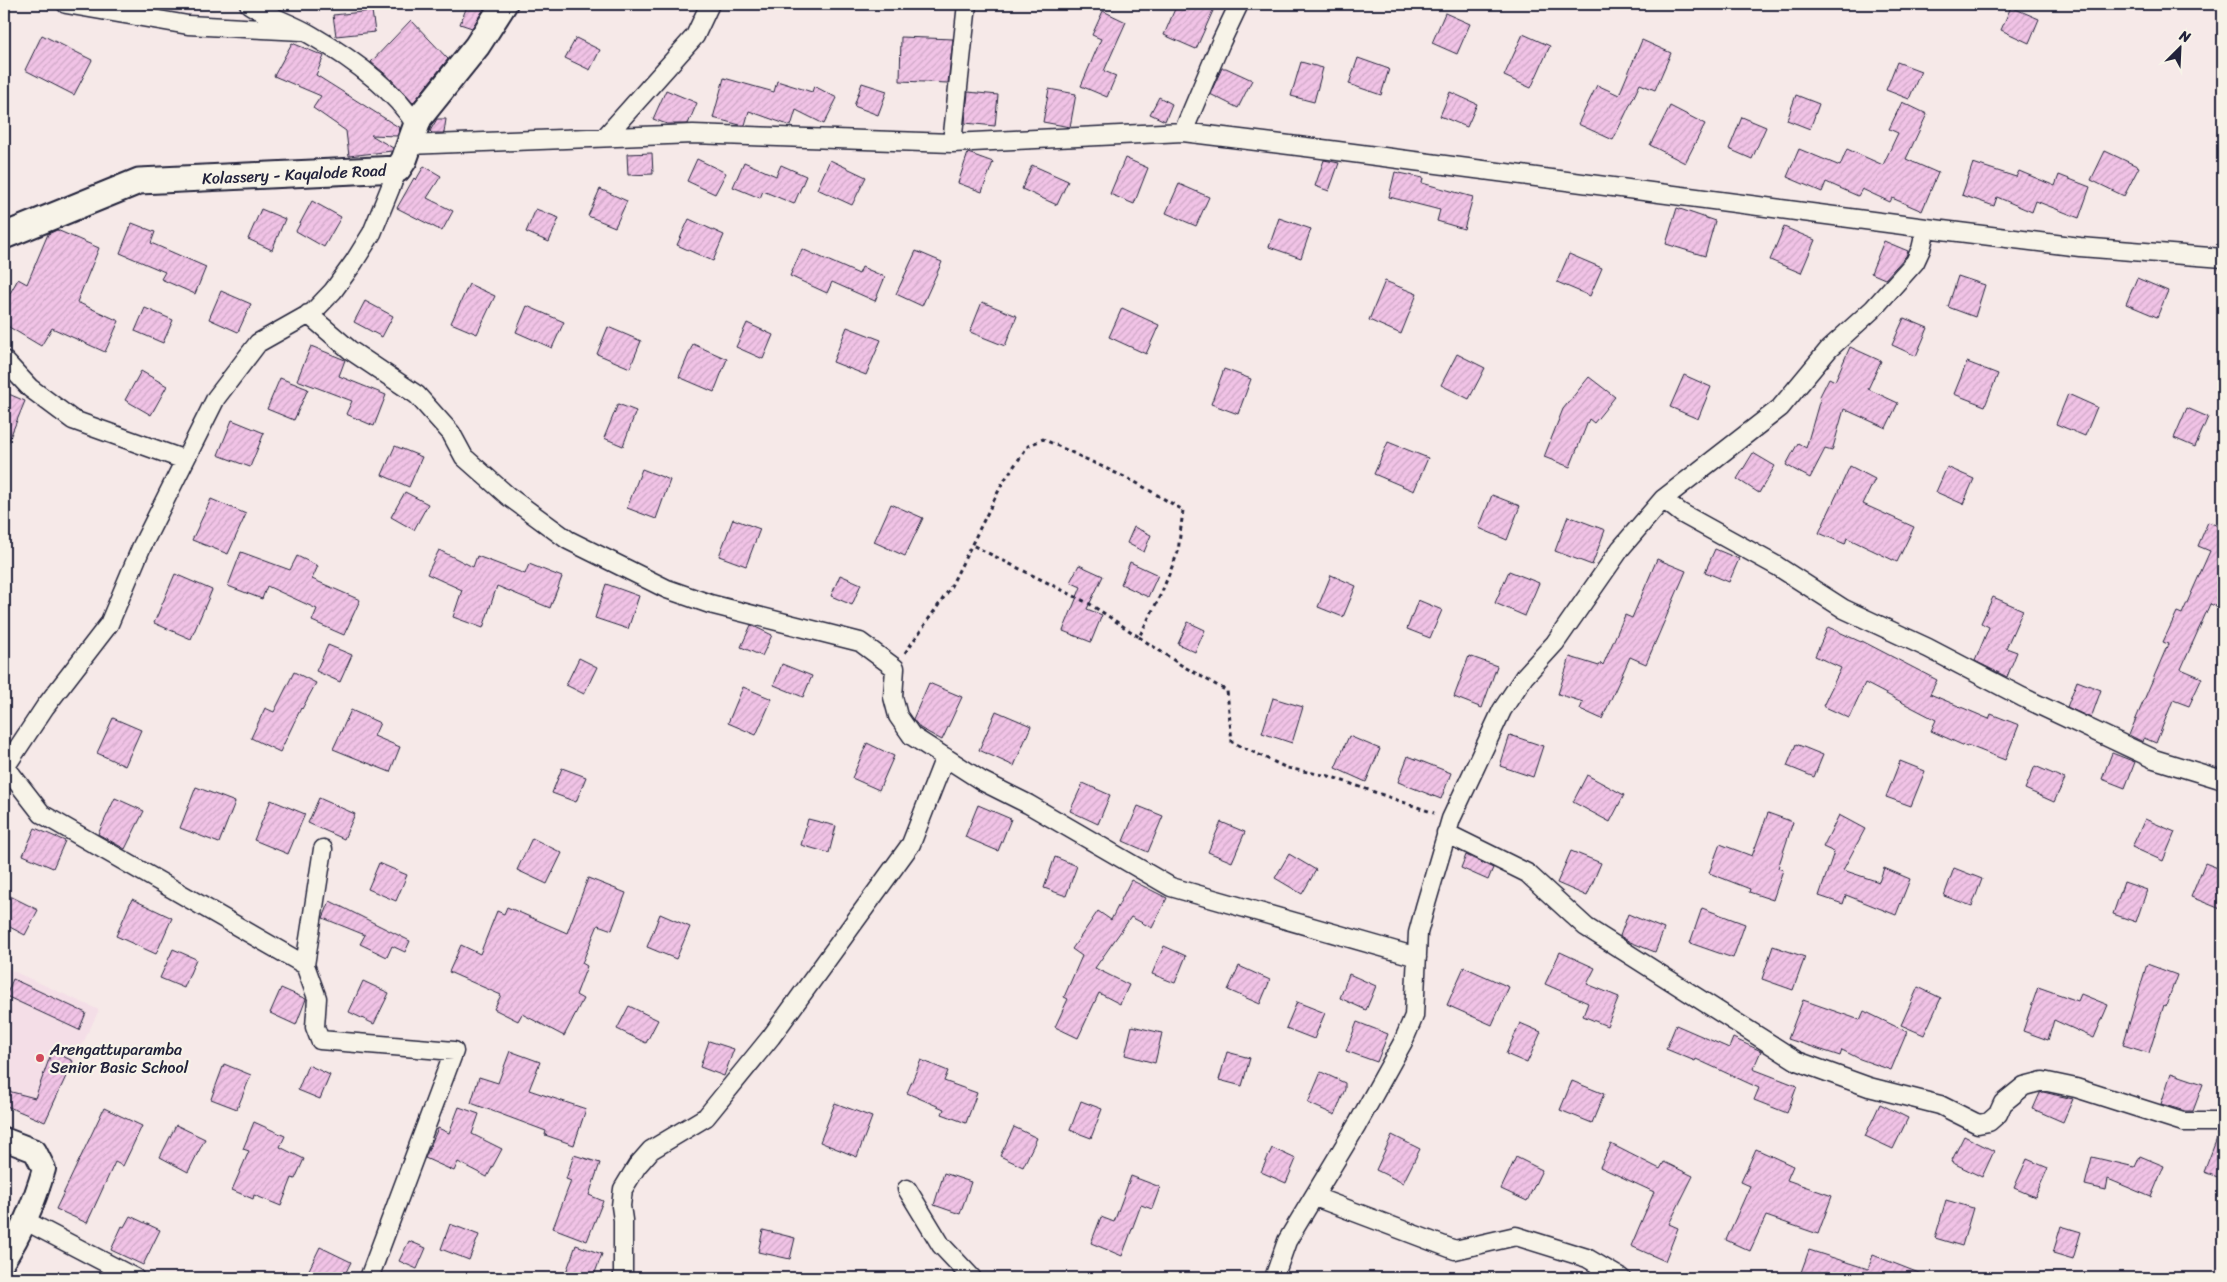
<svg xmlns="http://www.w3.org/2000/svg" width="2227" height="1282" font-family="Sriracha,sans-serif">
<defs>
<pattern id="building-hatch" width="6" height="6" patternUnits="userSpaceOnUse" patternTransform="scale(1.25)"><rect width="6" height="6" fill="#f1c3e6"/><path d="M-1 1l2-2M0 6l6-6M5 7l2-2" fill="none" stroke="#cea7c6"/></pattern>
</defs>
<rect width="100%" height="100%" fill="#f6e9e8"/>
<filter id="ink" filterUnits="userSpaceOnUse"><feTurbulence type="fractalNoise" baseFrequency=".02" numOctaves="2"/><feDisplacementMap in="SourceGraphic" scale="10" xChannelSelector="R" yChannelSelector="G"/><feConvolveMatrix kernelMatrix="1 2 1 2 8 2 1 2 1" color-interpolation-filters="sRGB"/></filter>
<g filter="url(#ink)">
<!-- built -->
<path fill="#f4dee7" d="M4,967L99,1010L45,1122L4,1105Z"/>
<!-- building -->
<path fill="url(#building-hatch)" stroke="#22223b" d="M468,4H487L472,28L460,24Z
M1177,4H1216L1196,49L1164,35Z
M2011,7L2039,19L2029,43L2001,30Z
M372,11L375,32L336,36L333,15Z
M1103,11L1126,22L1104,71L1116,76L1107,97L1081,86L1101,39L1092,35Z
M1445,13L1470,24L1457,54L1432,43Z
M411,20L448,59L413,103L390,78L371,62Z
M1523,34L1550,46L1531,88L1504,76Z
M42,35L92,60L74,95L25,70Z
M901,37L953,39L948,83L900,81Z
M576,38L600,50L590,70L565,58Z
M1642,40L1671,53L1655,90L1640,84L1613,140L1578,124L1597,85L1619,95Z
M292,43L324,56L316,75L400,128L397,136L371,135L393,148L392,151L349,156L346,131L313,108L321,96L274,76Z
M1358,58L1389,69L1381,95L1349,84Z
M1301,62L1323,68L1314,102L1291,96Z
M1897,62L1921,71L1909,99L1886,90Z
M1222,68H1226L1252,80L1238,108L1210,94Z
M724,78L774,92L777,81L812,92L814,86L837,98L824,124L796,110L791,126L749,111L745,125H740L713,118Z
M862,83L887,91L878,115L854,106Z
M1049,89L1076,94L1070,127L1043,122Z
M666,90L697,103L688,124H667L653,119Z
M968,92L998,95L995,126L965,123Z
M1450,92L1477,104L1467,127L1440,116Z
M1796,95L1819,104L1810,129L1787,120Z
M1159,97L1172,104L1165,121L1150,114Z
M1902,102L1927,114L1906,159L1938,173L1922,211L1892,198L1890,202L1862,189L1858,196L1826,182L1822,192L1787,177L1799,149L1840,166L1847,149L1883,165L1898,133L1889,129Z
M1670,106L1705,124L1685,163L1650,145Z
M1742,117L1766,127L1752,159L1729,149Z
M437,119H446L444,133H432L430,131Z
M2105,151L2139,167L2124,196L2091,180Z
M652,153L653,174L628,175L627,154Z
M968,153L993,162L982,192L958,183Z
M1125,158L1148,168L1134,204L1110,194Z
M697,159L726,173L715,194L687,181Z
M830,160L866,177L852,205L817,189Z
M1324,160L1339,163L1329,191L1315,186Z
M744,162L776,176L781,165L806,176L794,204L763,191L760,198L733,187Z
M1973,163L2016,177L2019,171L2055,186L2059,175L2090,187L2079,218L2036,201L2032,212L1997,197L1994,206L1962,195Z
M1032,165L1068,181L1057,205L1022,189Z
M424,166L441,176L427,198L453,211L442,231L397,208L414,178L416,180Z
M1395,172L1423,178L1422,183L1473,197L1464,229L1437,221L1440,210L1389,197Z
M1179,184L1209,197L1196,226L1166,213Z
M600,189L627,201L615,227L588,216Z
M312,201L341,217L324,247L296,231Z
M1677,208L1715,221L1705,256L1666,244Z
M261,209L285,219L272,250L248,239Z
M536,209L559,218L549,242L526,232Z
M1279,218L1311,229L1301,258L1269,247Z
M689,219L724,235L713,261L677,245Z
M132,223L155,232L151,243L206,267L195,294L161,279L165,272L120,253Z
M1784,227L1815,240L1801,273L1770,260Z
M57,230L99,248L77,302L119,321L105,352L52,328L41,346L4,324V304L18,279L27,284L48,234Z
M1884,241L1908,251L1906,256L1885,279L1871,273Z
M802,249L859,274L862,267L885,277L875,301L832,282L827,293L790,276Z
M916,251L942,262L922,306L896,294Z
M1569,254L1602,268L1590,296L1557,282Z
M1958,276L1985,285L1975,317L1948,307Z
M2137,278L2168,291L2157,317L2126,304Z
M1385,281L1417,294L1401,334L1369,320Z
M469,284L495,296L477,334L451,323Z
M221,291L251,304L238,332L209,319Z
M365,301L393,316L382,337L354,322Z
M982,302L1017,316L1005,346L970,332Z
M527,306L564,322L552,348L516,332Z
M145,308L173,320L163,343L135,331Z
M1122,308L1159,325L1146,354L1109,337Z
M1904,318L1928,328L1916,356L1892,345Z
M747,323L773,335L763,359L736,347Z
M608,327L641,341L630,368L597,354Z
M847,327L881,340L866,375L833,362Z
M693,344L727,359L714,392L679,377Z
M311,346L345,360L339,376L386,395L374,426L346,414L352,401L297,380Z
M1850,347L1881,361L1868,389L1898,403L1886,428L1844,409L1832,451L1825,449L1810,478L1786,465L1798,443L1806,448L1820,399L1819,398L1829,378L1835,381Z
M1457,354L1485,368L1469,399L1441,385Z
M1967,362L1998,374L1985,406L1954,394Z
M1224,369L1251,379L1238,414L1211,404Z
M141,371L167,386L151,415L125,400Z
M1684,375L1711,387L1698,419L1670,407Z
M1589,377L1615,397L1594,423L1589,419L1570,467L1544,457L1563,409Z
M280,378L308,389L294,420L267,409Z
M4,392L25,401L4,452Z
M2068,394L2097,407L2085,436L2056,424Z
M618,404L636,411L623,446L604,438Z
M2187,408L2208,417L2195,447L2174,438Z
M232,420L264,433L250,467L218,455Z
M1388,442L1428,458L1414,491L1374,474Z
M395,446L422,457L409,487L382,475Z
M1753,453L1775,466L1759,493L1737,479Z
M1850,466L1875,479L1863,504L1914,527L1897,562L1847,538L1845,544L1819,533Z
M1947,467L1974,479L1963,504L1936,492Z
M642,469L670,480L656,519L627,508Z
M405,492L428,504L414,530L391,517Z
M1492,495L1520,506L1507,540L1479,528Z
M211,499L246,514L228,554L192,540Z
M891,504L923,518L905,556L874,542Z
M1568,516L1605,530L1592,565L1555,551Z
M733,519L760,529L746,566L719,556Z
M2223,521V609L2210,604L2181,669L2202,678L2189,706L2173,700L2156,743L2144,738L2143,742L2129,735L2168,644L2163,642L2177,612L2182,614L2210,551L2198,546L2208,522L2221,527Z
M1134,527L1151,535L1144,552L1127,543Z
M1715,549L1739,559L1729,582L1705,572Z
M439,550L473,567L477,556L525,574L529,564L562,577L550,608L497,586L483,628L453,617L462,590L427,574Z
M241,552L290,570L297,556L318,566L312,579L360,600L344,635L312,621L317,609L267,586L262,599L228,586Z
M1657,559L1686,571L1646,664L1630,657L1602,719L1580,709L1583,702L1558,694L1570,657L1599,666L1601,663L1603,665L1625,615L1632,618Z
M1130,562L1158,575L1148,597L1121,584Z
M1079,565L1103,576L1087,609L1102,615L1091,642L1063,631L1081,587L1070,582Z
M1509,571L1539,583L1525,616L1495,603Z
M175,574L212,590L191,639L154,623Z
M840,575L861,584L852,605L831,596Z
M1331,575L1356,586L1343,617L1318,607Z
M606,584L639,596L628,629L595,618Z
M1993,597L2023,610L2006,648L2017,652L2007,677L1975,661L1989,627L1981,623Z
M1418,600L1442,610L1430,638L1407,629Z
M1188,622L1205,630L1195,652L1178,644Z
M751,625L772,635L762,656L741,647Z
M1828,627L1861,642L1862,641L1937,680L1930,694L1989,719L1991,714L2019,725L2005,760L1967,745V747L1931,731L1936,720L1865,683L1849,718L1823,706L1841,668L1815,656Z
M328,645L352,655L340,682L316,671Z
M1469,656L1497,666L1482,708L1454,697Z
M579,658L597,667L584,694L566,685Z
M782,664L812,676L803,697L774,685Z
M294,672L316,683L302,709L301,708L280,752L251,738L265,708L274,712Z
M2077,681L2101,690L2091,718L2067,707Z
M929,683L962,697L942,740L920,728L913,719Z
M743,687L772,699L756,735L728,723Z
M1273,698L1303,707L1292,743L1262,733Z
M351,710L380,723L374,736L400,747L390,772L333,749Z
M996,711L1031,726L1014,766L979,750Z
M113,718L141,730L125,766L97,753Z
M1510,735L1543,746L1533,777L1500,766Z
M1349,736L1380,749L1366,782L1335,768Z
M867,743L894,756L879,790L852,778Z
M1796,744L1823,755L1814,777L1787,766Z
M2112,753L2135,762L2125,788L2102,779Z
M1408,756L1451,773L1441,799L1398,782Z
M1900,761L1925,771L1911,806L1886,797Z
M2035,766L2065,779L2054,802L2025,789Z
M562,768L586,777L576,802L552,793Z
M1587,775L1624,795L1610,822L1573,802Z
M1083,783L1110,795L1098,824L1070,811Z
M196,787L235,802L219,843L180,828Z
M115,798L144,811L125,849L98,834Z
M319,798L355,814L344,839L308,823Z
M271,800L305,814L288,854L254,840Z
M978,805L1011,819L998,851L965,837Z
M1138,806L1163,816L1148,852L1123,841Z
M1768,813L1793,822L1778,868L1783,870L1773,900L1749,892L1750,889L1709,873L1720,844L1752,856Z
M1839,815L1865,829L1843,870L1879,882L1884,868L1910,879L1896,915L1846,895L1843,904L1819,896L1834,852L1823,847Z
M808,819L836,826L829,853L801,845Z
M2145,819L2175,832L2163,861L2132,847Z
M1221,822L1245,832L1232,862L1208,852Z
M35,828L65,841L53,868L23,855Z
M532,838L562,853L547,884L517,870Z
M1571,851L1601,863L1587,896L1557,883Z
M1289,854L1316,870L1302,894L1275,878Z
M1466,855L1493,868L1488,880L1461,868Z
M1055,857L1077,866L1066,896L1044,888Z
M379,863L407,875L396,901L368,889Z
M2205,863L2223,870V910L2191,897Z
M1954,868L1982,879L1972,906L1944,896Z
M588,878L626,893L612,930L598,925L582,963L587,966L576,995L583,999L564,1036L522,1014L518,1021L494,1009L501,995L449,972L461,945L480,954L497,911L504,914L507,907L567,933Z
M1131,880L1167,898L1152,928L1131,917L1095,968L1129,985L1120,1004L1099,993L1078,1038L1055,1027L1068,999L1064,997L1082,956L1072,949L1098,911L1111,920Z
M2124,882L2147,890L2136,922L2113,914Z
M4,893L38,910L25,935L4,924Z
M132,899L172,918L156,954L116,936Z
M330,901L410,941L405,952L392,946L387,957L360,944L365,935L323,918Z
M1702,908L1745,924L1733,958L1690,943Z
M660,914L690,927L676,959L647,947Z
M1628,914L1664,929L1655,952L1630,942L1620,936Z
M1164,946L1186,956L1175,983L1152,974Z
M1773,946L1805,957L1793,990L1762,979Z
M173,949L196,959L184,988L160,978Z
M1560,952L1595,968L1587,984L1619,997L1607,1026L1583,1016L1588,1003L1545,984Z
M2147,964L2177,975L2166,1006L2164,1005L2149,1053L2123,1045Z
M1239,966L1270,980L1260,1004L1228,990Z
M1464,967L1509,987L1492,1025L1447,1005Z
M1349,974L1376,986L1366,1010L1340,998Z
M13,979L86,1013L79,1030L6,996Z
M363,981L389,993L374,1024L349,1012Z
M1918,987L1941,998L1924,1035L1901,1025Z
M2038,987L2078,1001L2081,994L2108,1005L2094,1038L2054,1020L2048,1040L2023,1031Z
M281,988L306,999L296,1025L270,1013Z
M1803,1000L1860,1020L1864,1011L1907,1032L1891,1070L1860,1059L1842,1050L1840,1056L1788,1039Z
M1297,1002L1325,1013L1314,1039L1286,1028Z
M629,1006L658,1020L646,1043L617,1029Z
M1357,1022L1388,1034L1377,1062L1346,1051Z
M1520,1023L1541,1032L1527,1063L1506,1054Z
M1676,1025L1729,1048L1733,1038L1761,1051L1753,1069L1797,1086L1787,1113L1754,1100L1759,1088L1696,1059L1695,1061L1666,1049Z
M1132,1026L1162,1033L1155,1063L1125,1055Z
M709,1041L734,1049L724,1076L700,1067Z
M52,1051L73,1061L45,1122L4,1105V1090L35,1098Z
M510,1051L540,1062L529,1090L586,1109L574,1145L545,1135L546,1131L471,1103L479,1077L498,1083Z
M1227,1052L1250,1058L1242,1086L1219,1080Z
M921,1060L948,1071L944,1081L977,1093L966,1123L942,1114L944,1109L907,1093Z
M224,1064L251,1075L237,1109L211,1099Z
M308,1065L330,1075L320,1099L298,1090Z
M1321,1072L1345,1083V1089L1335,1115L1308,1103Z
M2171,1073L2203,1084L2193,1111H2185L2161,1104Z
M1572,1081L1604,1094L1592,1123L1560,1110Z
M2043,1092L2073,1099L2063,1122L2033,1109L2040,1093Z
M1081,1101L1102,1109L1091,1138L1070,1130Z
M835,1103L872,1117L857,1157L820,1142Z
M1880,1104L1908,1118L1893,1149L1865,1136Z
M459,1107L479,1114L472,1134L502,1149L487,1177L458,1162L454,1171L425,1158L438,1128L449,1133Z
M104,1108L142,1126L123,1166L115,1162L87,1223L56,1209Z
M254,1122L285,1136L280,1147L304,1159L295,1179L292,1178L281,1206L254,1195L253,1199L232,1190L249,1151L243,1149Z
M176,1125L205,1139L188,1172L160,1157Z
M1014,1127L1037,1138L1023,1167L1000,1156Z
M2219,1133H2223V1179L2204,1172Z
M1392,1135L1420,1149L1403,1183L1376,1170Z
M1964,1136L1994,1151L1982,1177L1951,1162Z
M1611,1144L1660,1169L1664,1162L1693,1176L1669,1224L1678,1228L1665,1261L1631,1246L1654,1192L1600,1167Z
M1272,1148L1296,1159L1286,1183L1261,1172Z
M1756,1149L1793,1166L1787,1180L1832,1196L1818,1234L1766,1216L1750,1251L1726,1240L1750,1186L1741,1182Z
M574,1155L600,1163L589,1195L603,1201L587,1241L553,1228L571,1181L566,1179Z
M2140,1156L2164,1166L2151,1197L2108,1179L2106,1190L2085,1185L2092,1157L2135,1167Z
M1516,1157L1542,1170L1527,1201L1501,1189Z
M2027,1159L2048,1168L2035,1197L2014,1188Z
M944,1173L971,1182L960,1214L934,1205Z
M1131,1176L1160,1187L1152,1209L1141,1205L1122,1256L1091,1243L1101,1217L1114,1222Z
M1946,1200L1973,1208L1962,1246L1935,1238Z
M130,1216L160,1230L143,1265L111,1250L122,1226L124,1227Z
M450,1224L479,1235L469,1260L441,1249Z
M2061,1226L2081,1232L2073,1259L2053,1253Z
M763,1230L795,1238L790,1259L758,1252Z
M409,1241L426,1248L417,1269L399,1261Z
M576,1245L602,1254L593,1278H564Z
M320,1247L351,1262L343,1278H305Z
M1809,1250L1868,1269L1873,1255L1929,1277V1278H1799Z"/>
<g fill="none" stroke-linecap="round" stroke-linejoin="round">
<defs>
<path id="minor" d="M66,4L188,25L302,31
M249,4C268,17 291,23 311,35C349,57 393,88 416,125
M1183,132L1221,42L1239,4
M605,137L695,36L710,4
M952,143L967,4
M408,145L693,134L952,143L1183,132L1330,150L1926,228L2080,247L2223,258
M308,314L350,350L417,395L451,433L464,457L508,496L568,540L667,589L710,604L860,642L895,668L893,697L898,716L912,736L982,781L1028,804L1171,887L1417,957
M4,360L30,388L73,420L185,460
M1663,499L1681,513L1777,566L1844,609L1928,648L2022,697L2154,759L2223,780
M4,765L42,814L305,965L323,849
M4,769L45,707L109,624L141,548L216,398L258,343L313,312L333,291L354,262L372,233L398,169
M1446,833L1527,873L1586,927L1797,1061L1869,1087L1940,1105L1978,1124L1989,1122L1998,1114L2003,1103L2024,1086L2043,1081L2076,1088L2183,1122H2223
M305,965L317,998L315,1027L320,1040L454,1051L369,1278
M907,1189L941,1245L972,1278
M1315,1197L1455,1250L1516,1236L1587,1258L1621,1278
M24,1220L135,1278
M623,1278V1220L621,1206L623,1189L637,1166L651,1150L706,1117L771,1037L911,844L945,757
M1274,1278L1287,1241L1357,1125L1403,1042L1414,1016L1418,933L1425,907L1451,819L1502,710L1524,677L1555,643L1621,548L1663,499L1780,408L1829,349L1873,309L1915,262L1921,249L1926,228"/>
<path id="tertiary" d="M4,1139L35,1151L44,1169C35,1200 22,1232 4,1260"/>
<g id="secondary">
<path id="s1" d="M4,236L139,181L398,169L404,160L419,118L477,46L504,4"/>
</g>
</defs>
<!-- minor casing -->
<use href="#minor" stroke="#22223b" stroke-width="21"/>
<!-- tertiary casing -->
<use href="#tertiary" stroke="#22223b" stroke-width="26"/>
<!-- secondary casing -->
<use href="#secondary" stroke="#22223b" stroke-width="29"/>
<!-- path -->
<path stroke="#22223b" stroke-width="3" stroke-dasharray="4 4" stroke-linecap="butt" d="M1139,637L1181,665L1227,691L1232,742L1287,768L1329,776L1434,813
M905,653L949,590L1003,482L1028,446L1043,439L1135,482L1183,510L1178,552L1161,594L1139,637L1090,604L972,545"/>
<!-- minor -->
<use href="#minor" stroke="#f7f3e8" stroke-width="18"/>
<!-- tertiary -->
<use href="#tertiary" stroke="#f7f3e8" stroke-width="22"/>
<!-- secondary -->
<use href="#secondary" stroke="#f7f3e8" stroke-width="25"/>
</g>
</g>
<!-- markers -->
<circle fill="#d1495b" stroke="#f7f3e8" stroke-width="2" cx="40" cy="1058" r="5"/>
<g text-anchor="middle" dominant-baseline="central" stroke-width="4.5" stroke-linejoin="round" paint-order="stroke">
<!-- street labels -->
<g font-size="16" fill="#22223b" stroke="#f7f3e8">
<text stroke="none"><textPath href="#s1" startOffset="301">Kolassery - Kayalode Road</textPath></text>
</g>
<!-- poi labels -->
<g font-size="16" fill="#22223b" stroke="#f7f3e8" text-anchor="start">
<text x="50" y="1049">Arengattuparamba<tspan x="50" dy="18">Senior Basic School</tspan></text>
</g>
</g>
<!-- margin -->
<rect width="2227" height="1282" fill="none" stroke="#f7f3e8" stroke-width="20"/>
<rect x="10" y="10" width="2207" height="1262" fill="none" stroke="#22223b" stroke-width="2" filter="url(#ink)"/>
<!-- north arrow -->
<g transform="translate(2180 48) rotate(24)" stroke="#f7f3e8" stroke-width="4" paint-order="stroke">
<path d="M0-4L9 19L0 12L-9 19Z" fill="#22223b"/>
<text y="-8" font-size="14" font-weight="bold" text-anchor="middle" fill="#22223b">N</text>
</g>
</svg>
